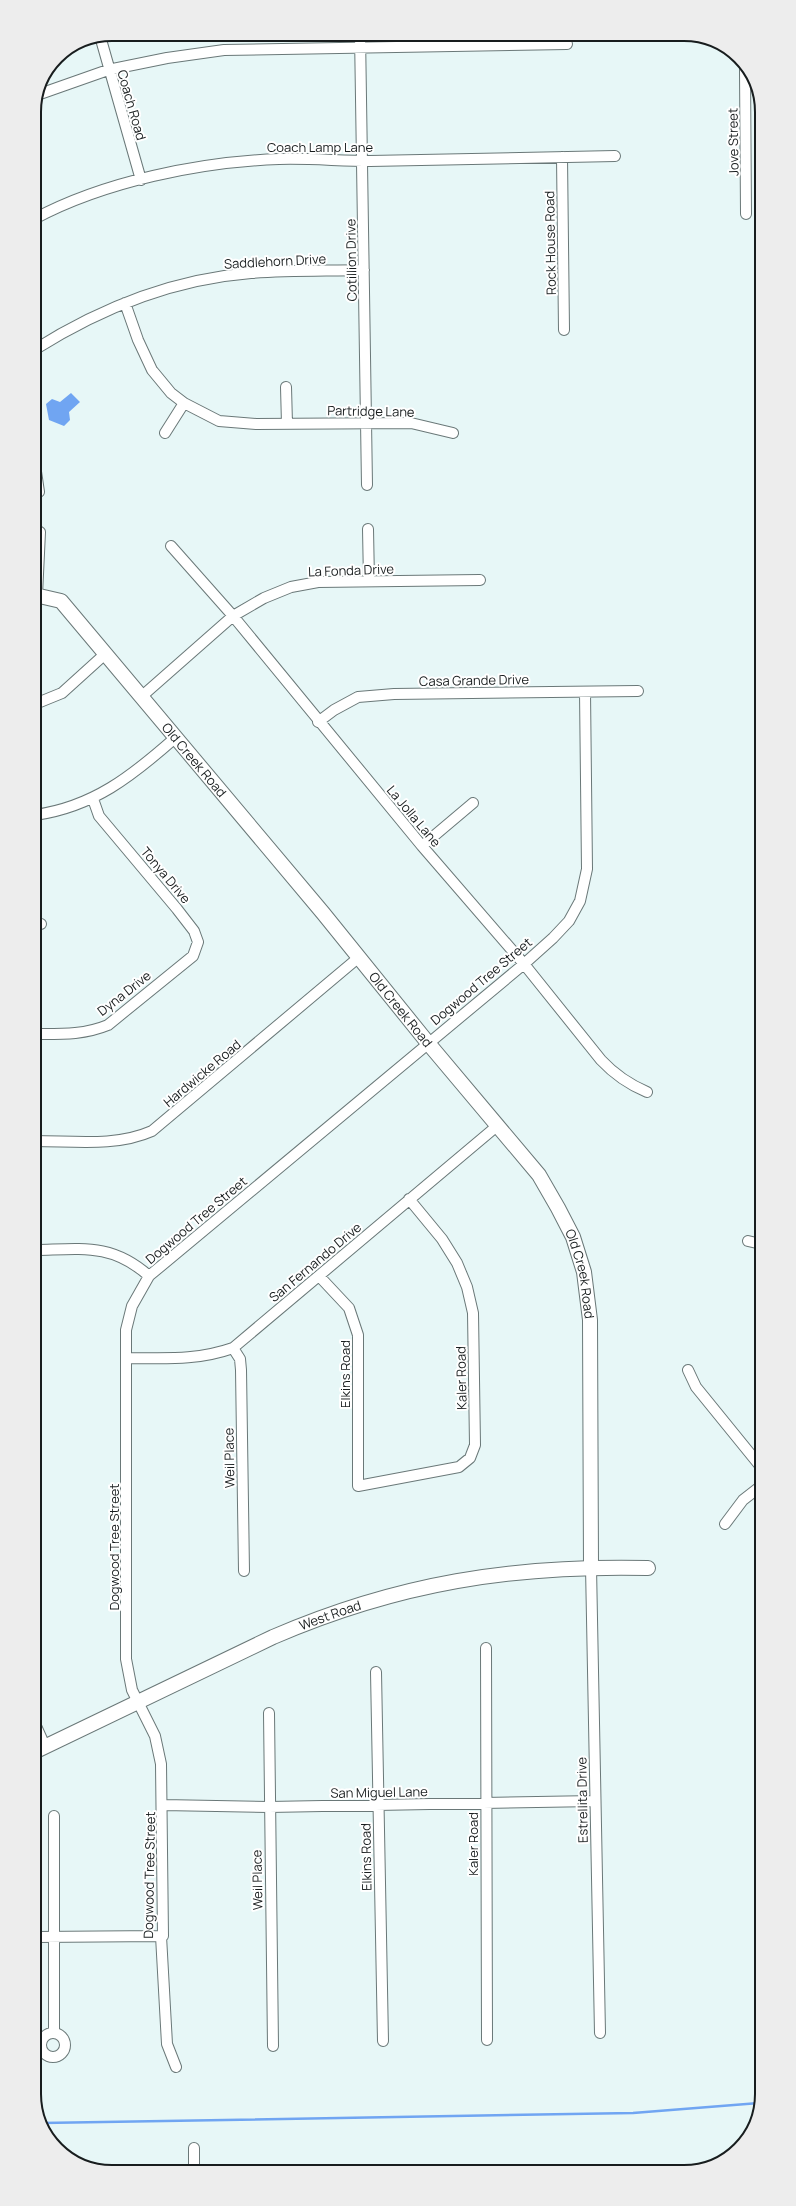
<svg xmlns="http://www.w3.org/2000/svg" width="796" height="2206" font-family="Manrope,sans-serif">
<rect width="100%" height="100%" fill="#e7f7f7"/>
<!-- water -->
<path fill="#70a5f2" d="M71,393L80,402L69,412L70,420L64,426L49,420L46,404L52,399L60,402Z"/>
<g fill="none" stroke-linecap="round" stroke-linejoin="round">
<!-- stream -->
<path stroke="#70a5f2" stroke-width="2.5" d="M42,2123L633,2113L759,2103"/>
<defs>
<path id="street" d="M360,34L367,485
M100,36L141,180
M745,70L746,214
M37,95L108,70L167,58L224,50L567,44
M562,157L564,330
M34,219C105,181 200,162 279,159C310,158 340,161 370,161C452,159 534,157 615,156
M125,303L138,340L152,370L171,393L184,403L219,421L256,424L411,423L453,433
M34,350C99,309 174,279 251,273C288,270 326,271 364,270
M286,387L287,424
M165,433L184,403
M35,465L39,492
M368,529L369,581
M171,546L233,616L422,846L524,964L601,1060C615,1075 628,1084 647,1092
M37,595L40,532
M141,697L233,616L264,598L291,587L318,582L480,580
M35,704L62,693L104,655
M318,722L334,710L358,697L394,694L638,691
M35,815C93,807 132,776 175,738
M422,846L473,803
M35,924H41
M35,1034C61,1034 84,1035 108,1025L193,956L198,942L194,931L177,909L99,816L93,799
M35,1141C74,1141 116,1147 152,1131L358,958
M748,1241L761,1244
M36,1250C82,1249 112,1243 149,1276
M319,1276L349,1308L358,1335V1486L459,1467L470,1458L475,1445L473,1313L467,1287L457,1263L442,1239L409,1199
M233,1348L240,1359L241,1370L244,1571
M126,1358C164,1358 196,1361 233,1348L497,1126
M688,1370L696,1387L761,1467
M725,1524L743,1500L761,1486
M591,1567L600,2033
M486,1648L487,2040
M376,1672L383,2041
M269,1713L273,2046
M36,1726L45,1746
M163,1805L269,1807L595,1801
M54,1816V2033
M37,1937L161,1936
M41 2045a12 12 0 1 1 24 0a12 12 0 1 1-24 0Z
M176,2067L167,2044L161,1936H163L161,1764L155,1736L132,1690L126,1659V1330L132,1306L149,1276L524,964L553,938L569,921L580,901L587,869L585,692
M194,2148V2171"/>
<g id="secondary">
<path id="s1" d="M35,595L61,601L323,913L428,1043L539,1175L558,1208L573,1237L584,1272L590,1320L591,1567"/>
<path id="s2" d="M36,1751L273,1637C398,1583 513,1565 648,1568"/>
</g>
</defs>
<!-- street casing -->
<use href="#street" stroke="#6a7878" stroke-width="12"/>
<!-- secondary casing -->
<use href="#secondary" stroke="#6a7878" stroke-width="16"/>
<!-- street -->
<use href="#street" stroke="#fff" stroke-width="10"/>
<!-- secondary -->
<use href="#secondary" stroke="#fff" stroke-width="14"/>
</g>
<g text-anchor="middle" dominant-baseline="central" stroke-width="4" stroke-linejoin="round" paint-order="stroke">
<!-- street labels -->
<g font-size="13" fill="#181d1e" stroke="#fff">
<text transform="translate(132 105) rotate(74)">Coach Road</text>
<text transform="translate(733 142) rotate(-91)">Jove Street</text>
<text x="320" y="147">Coach Lamp Lane</text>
<text transform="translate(550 243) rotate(-91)">Rock House Road</text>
<text transform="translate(351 260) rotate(-91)">Cotillion Drive</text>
<text transform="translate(275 261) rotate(-3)">Saddlehorn Drive</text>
<text transform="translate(371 411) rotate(1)">Partridge Lane</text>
<text transform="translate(351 570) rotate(-2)">La Fonda Drive</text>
<text transform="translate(474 680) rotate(-1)">Casa Grande Drive</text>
<text stroke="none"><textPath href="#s1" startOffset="234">Old Creek Road</textPath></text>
<text transform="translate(414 816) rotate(50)">La Jolla Lane</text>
<text transform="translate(166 875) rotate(50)">Tonya Drive</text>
<text transform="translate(481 981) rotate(-40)">Dogwood Tree Street</text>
<text transform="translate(124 993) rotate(-38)">Dyna Drive</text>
<text stroke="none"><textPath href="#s1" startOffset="558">Old Creek Road</textPath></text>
<text transform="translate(202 1073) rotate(-40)">Hardwicke Road</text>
<text transform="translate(196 1220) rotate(-40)">Dogwood Tree Street</text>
<text transform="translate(315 1262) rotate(-40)">San Fernando Drive</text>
<text stroke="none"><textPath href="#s1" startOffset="882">Old Creek Road</textPath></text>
<text transform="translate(345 1374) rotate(-90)">Elkins Road</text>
<text transform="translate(461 1378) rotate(-91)">Kaler Road</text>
<text transform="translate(229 1458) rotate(-91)">Weil Place</text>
<text transform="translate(114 1547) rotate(-90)">Dogwood Tree Street</text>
<text stroke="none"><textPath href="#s2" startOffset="324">West Road</textPath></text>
<text transform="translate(379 1792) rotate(-1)">San Miguel Lane</text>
<text transform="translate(582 1800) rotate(-91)">Estrellita Drive</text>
<text transform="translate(473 1844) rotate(-90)">Kaler Road</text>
<text transform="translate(366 1857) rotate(-91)">Elkins Road</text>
<text transform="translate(149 1875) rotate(-89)">Dogwood Tree Street</text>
<text transform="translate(257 1880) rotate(-91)">Weil Place</text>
</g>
</g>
<!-- crop -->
<path d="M0 0H796V2206H0ZM112 41H684A71 71 0 0 1 755 112V2094A71 71 0 0 1 684 2165H112A71 71 0 0 1 41 2094V112A71 71 0 0 1 112 41Z" fill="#ededed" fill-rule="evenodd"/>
<path fill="none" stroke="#181d1e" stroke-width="2" d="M112 41H684A71 71 0 0 1 755 112V2094A71 71 0 0 1 684 2165H112A71 71 0 0 1 41 2094V112A71 71 0 0 1 112 41Z"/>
</svg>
